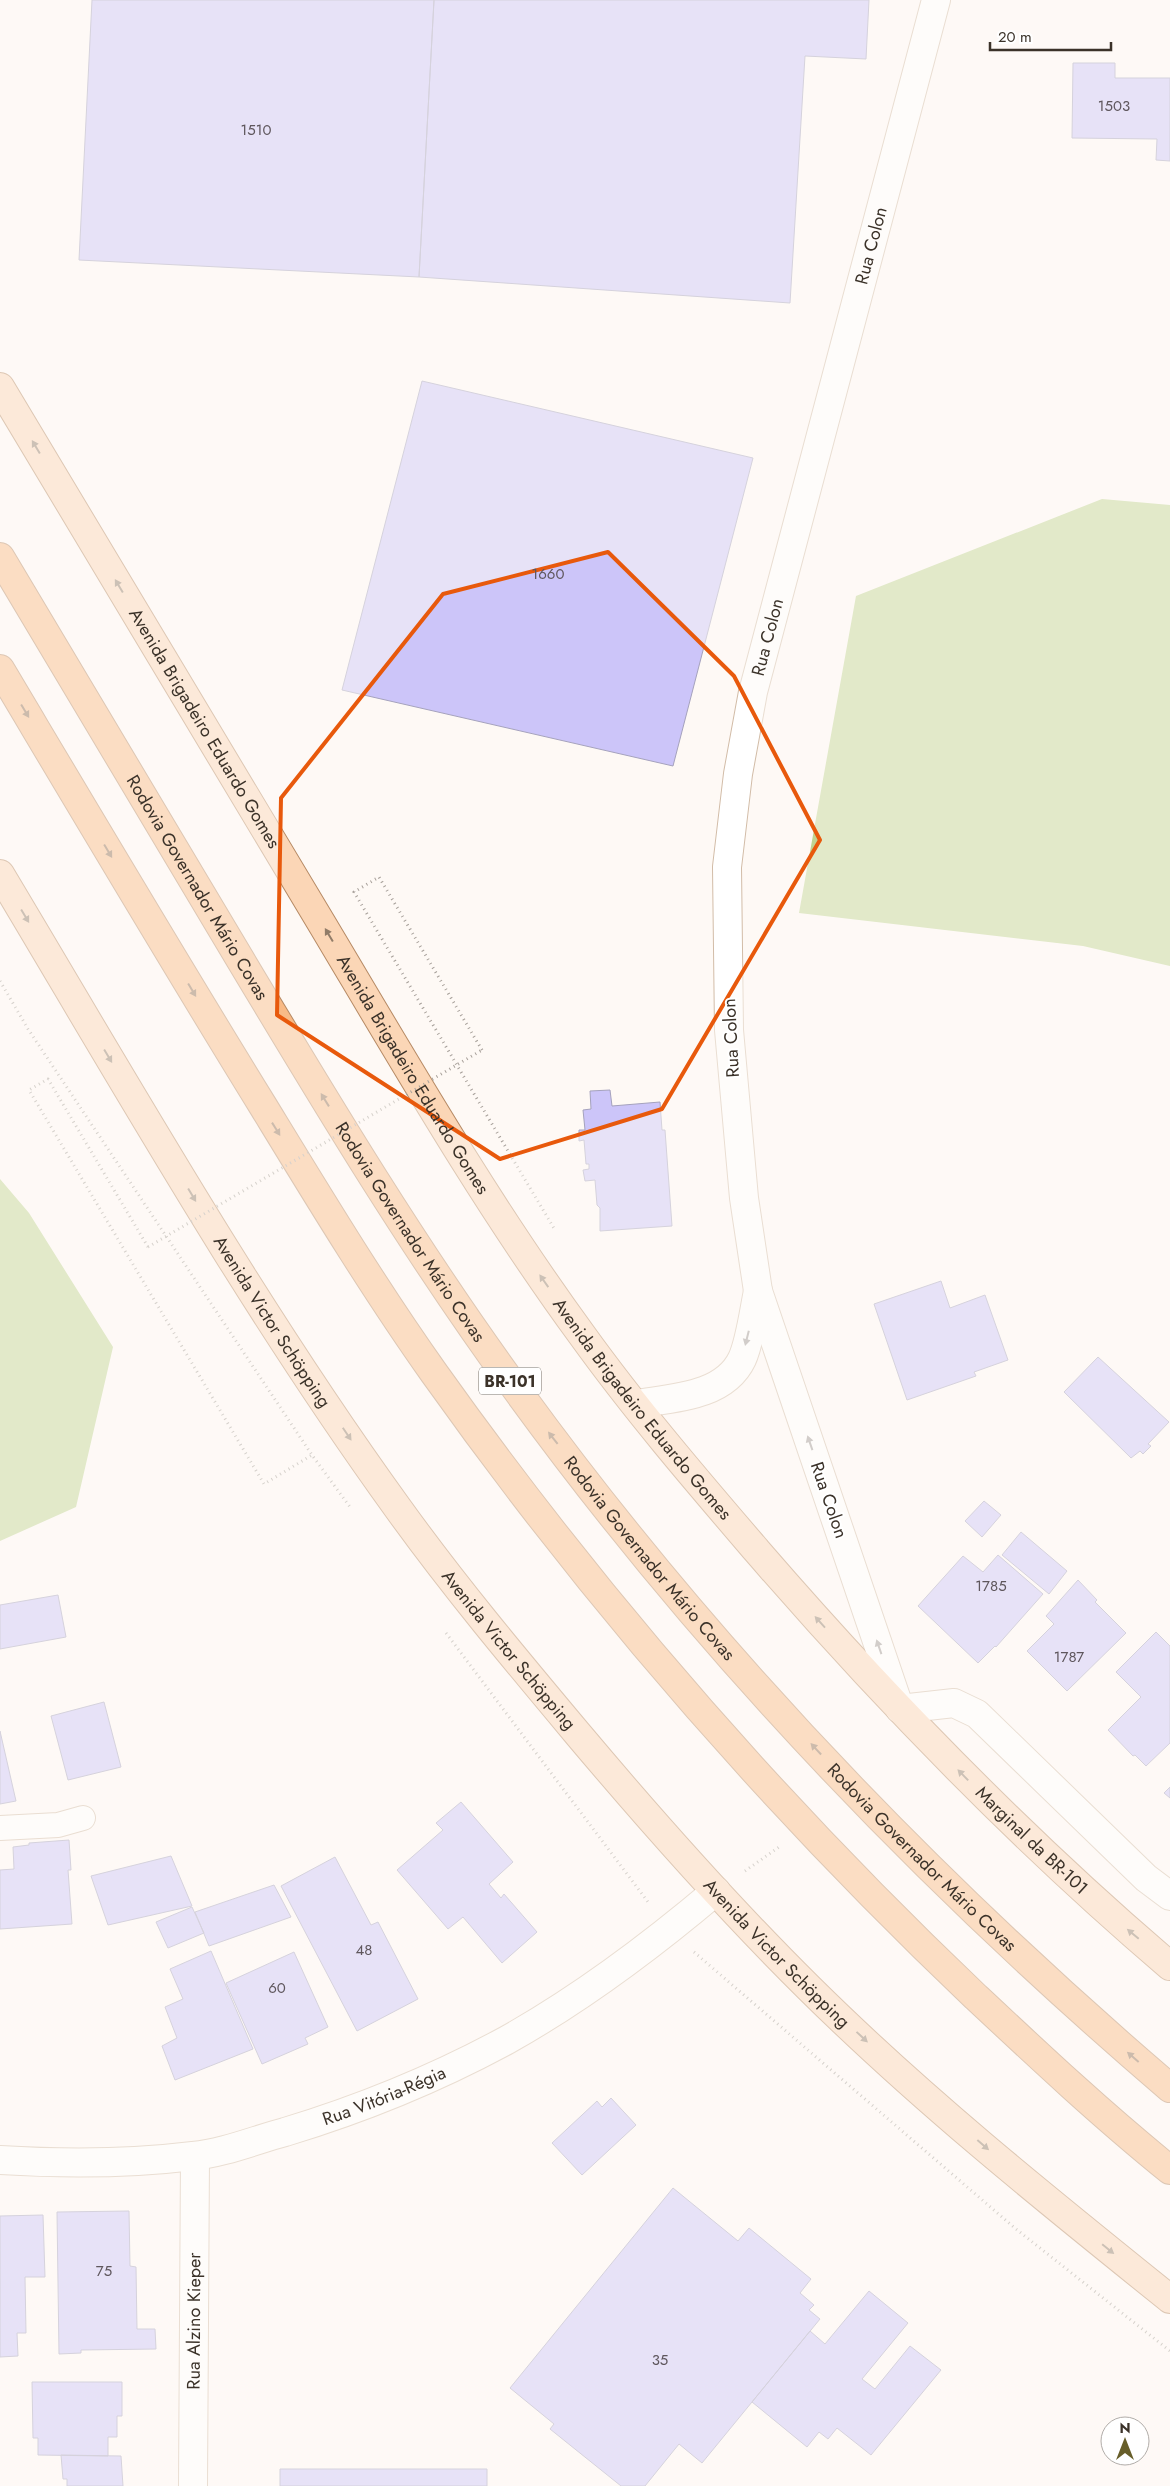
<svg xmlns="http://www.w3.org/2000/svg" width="1170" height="2486" font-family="Jost,sans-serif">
<rect width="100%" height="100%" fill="#fef9f5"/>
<!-- forest -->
<path fill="#c0d492" d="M1102,499L1170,505V966L1083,946L799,913L856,596Z
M0,1179L29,1213L113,1347L76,1507L0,1541Z"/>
<!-- building -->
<path fill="#ccc5f9" stroke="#a5a2bd" d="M92,0H434L419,277L79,260Z
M434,0H869L866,59L805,56L790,303L419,277Z
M1073,63H1115V78H1170V161L1156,160L1157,139L1072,138Z
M422,381L753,458L673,766L342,690Z
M610,1090L612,1106L660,1102L662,1130H665L672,1226L600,1231V1208L597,1205L595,1180L585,1181L583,1170L589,1169V1164H586L584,1140L579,1141V1130H585L583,1110L591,1109L590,1091Z
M941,1281L950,1308L985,1295L1008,1360L974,1372L976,1376L907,1400L874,1304Z
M1098,1357L1169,1422L1148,1444L1151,1446L1143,1454L1140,1451L1131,1458L1064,1392Z
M984,1501L1001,1515L982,1537L965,1521Z
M1021,1532L1067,1571L1049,1594L1002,1555Z
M998,1555L1043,1594L996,1647L995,1646L978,1663L918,1606L963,1556L983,1572Z
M1078,1580L1097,1600L1095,1602L1126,1633L1067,1691L1027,1651L1054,1624L1046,1616Z
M58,1595L66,1637L0,1649V1605Z
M1156,1632L1170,1646V1743L1146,1766L1135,1755L1133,1756L1108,1730L1141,1697L1116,1672Z
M104,1702L121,1767L68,1780L51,1716Z
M0,1731L16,1801L0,1804Z
M1170,1787V1798L1164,1793Z
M461,1802L513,1862L489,1884L501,1898L504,1894L537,1932L502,1963L463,1917L448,1929L397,1870L443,1830L436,1823Z
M69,1840L71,1870H68L72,1924L0,1929V1870L14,1869L13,1847L29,1845V1843Z
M171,1856L192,1906L108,1925L91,1876Z
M335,1857L371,1925L378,1922L418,1999L357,2031L281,1886Z
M274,1885L291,1917L209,1946L195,1912Z
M192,1907L204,1933L168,1948L156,1922Z
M211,1951L253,2049L175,2080L162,2046L177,2038L165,2007L183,1999L170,1969Z
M294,1952L328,2027L305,2038L308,2044L262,2064L226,1983Z
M611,2098L636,2125L582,2175L552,2143L597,2101L602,2107Z
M673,2188L738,2241L749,2228L811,2279L800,2293L814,2305L809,2310L820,2319L702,2463L679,2444L645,2486H621L550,2429L554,2424L510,2388Z
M129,2211L130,2266L136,2267L137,2329H155L156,2349L81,2350V2353L59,2354L57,2212Z
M43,2215L45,2277H25L26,2333H17L18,2356L0,2357V2216Z
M869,2291L908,2323L862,2379L875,2389L910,2346L941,2370L871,2455L837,2428L828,2439L819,2432L807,2447L752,2402L810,2331L825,2344Z
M32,2382H122V2416H117V2437H108V2456L38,2455V2438H33Z
M61,2455L121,2456L123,2486H67V2479H63Z
M280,2469H487V2486H280Z"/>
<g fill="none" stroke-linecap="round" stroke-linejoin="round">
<defs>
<path id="lane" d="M0,1828L58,1825L83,1818"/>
<g id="street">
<path d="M900,1709L954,1703L977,1714L1146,1878L1170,1896"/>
<path id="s1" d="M193,2486L195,2156"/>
</g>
<g id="secondary">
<path d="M636,1404C672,1398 724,1397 742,1359C750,1342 754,1310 758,1291"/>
<path id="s2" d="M900,1709L758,1291L744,1198L729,1030L727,867L738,774L753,692L936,0"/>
<path id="s3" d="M0,2160C65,2164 128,2164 193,2156C224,2153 255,2140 285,2132C361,2109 437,2078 507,2040C582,1998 651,1946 716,1891"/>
</g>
<g id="primary">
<path id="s4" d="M0,387C107,566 215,745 322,924C405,1063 486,1204 582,1335C636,1410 697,1481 757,1551C885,1699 1021,1839 1170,1966"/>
<path id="s5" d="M0,874C128,1088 251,1305 397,1507C453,1585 515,1659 577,1733C651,1821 728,1908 809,1988C922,2100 1047,2200 1170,2299"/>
</g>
<g id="highway">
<path id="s6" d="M0,557C80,691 160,825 240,959C328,1106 417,1254 519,1393C706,1650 929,1882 1170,2088"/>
<path d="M0,669C87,815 174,962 263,1106C318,1196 373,1287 434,1373C594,1598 776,1807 976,1997C1039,2056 1103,2116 1170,2170"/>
</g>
</defs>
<!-- lane casing -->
<use href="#lane" stroke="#d2bca7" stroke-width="26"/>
<!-- street casing -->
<use href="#street" stroke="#d2bca7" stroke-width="30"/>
<!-- secondary casing -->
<use href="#secondary" stroke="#d2bca7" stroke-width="30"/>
<!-- primary casing -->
<use href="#primary" stroke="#b68a65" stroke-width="30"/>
<!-- highway casing -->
<use href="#highway" stroke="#b68a65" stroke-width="30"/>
<!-- path -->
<path stroke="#a7a09a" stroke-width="3" stroke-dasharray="1 4" stroke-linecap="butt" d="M0,981L28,1029L312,1455L350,1507
M482,1050L379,877L354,892L555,1230
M148,1247L48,1079L29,1090L264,1484L312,1455
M446,1633L648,1902
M745,1871L779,1847
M694,1952L1016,2229L1170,2351"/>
<!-- lane -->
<use href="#lane" stroke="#fff" stroke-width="24"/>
<!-- street -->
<use href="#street" stroke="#fff" stroke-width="28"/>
<!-- secondary -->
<use href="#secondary" stroke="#fff" stroke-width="28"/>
<!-- primary -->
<use href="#primary" stroke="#fbd6b6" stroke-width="28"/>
<!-- highway -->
<use href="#highway" stroke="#f8ba86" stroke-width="28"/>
<!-- path-bridge -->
<path stroke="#a7a09a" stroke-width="3" stroke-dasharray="1 4" stroke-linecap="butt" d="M148,1247L482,1050"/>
</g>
<!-- one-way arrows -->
<defs><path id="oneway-solid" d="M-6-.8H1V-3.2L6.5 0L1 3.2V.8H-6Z" transform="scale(1.25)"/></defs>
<g fill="#917c68">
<use href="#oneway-solid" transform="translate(36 447) rotate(-121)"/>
<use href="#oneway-solid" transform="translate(119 586) rotate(-121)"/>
<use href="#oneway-solid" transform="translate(25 916) rotate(59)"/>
<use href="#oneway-solid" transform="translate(329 935) rotate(-121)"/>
<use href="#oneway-solid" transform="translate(108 1056) rotate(59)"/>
<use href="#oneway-solid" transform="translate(192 1195) rotate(59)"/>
<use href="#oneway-solid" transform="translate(544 1281) rotate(-125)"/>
<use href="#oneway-solid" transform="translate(347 1434) rotate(56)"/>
<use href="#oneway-solid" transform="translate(820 1622) rotate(-132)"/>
<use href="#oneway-solid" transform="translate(963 1775) rotate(-134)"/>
<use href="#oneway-solid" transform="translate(1133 1934) rotate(-140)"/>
<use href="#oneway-solid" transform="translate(862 2037) rotate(43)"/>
<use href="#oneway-solid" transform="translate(983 2145) rotate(41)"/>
<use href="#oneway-solid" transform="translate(1108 2249) rotate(39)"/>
</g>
<g fill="#906f53">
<use href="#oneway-solid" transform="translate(25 711) rotate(59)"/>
<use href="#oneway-solid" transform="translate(108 851) rotate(59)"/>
<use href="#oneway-solid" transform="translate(192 990) rotate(59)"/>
<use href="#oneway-solid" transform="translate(325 1100) rotate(-122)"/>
<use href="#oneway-solid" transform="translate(276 1129) rotate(58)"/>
<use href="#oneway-solid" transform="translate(553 1438) rotate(-128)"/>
<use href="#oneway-solid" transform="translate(816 1749) rotate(-133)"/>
<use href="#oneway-solid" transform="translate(1133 2057) rotate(-139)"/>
</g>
<g fill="#9d9894">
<use href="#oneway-solid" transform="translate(747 1338) rotate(104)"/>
<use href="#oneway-solid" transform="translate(810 1443) rotate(-109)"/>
<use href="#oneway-solid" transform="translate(879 1647) rotate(-109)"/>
</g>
<!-- marked area -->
<path d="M0 0H1170V2486H0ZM608,552L734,676L820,840L662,1109L500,1159L277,1015L281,798L443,594Z" fill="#fef9f5" fill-opacity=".55" fill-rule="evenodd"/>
<path fill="none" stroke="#e8590c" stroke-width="4" stroke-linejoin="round" d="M608,552L734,676L820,840L662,1109L500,1159L277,1015L281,798L443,594Z"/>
<g text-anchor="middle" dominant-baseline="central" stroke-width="4" stroke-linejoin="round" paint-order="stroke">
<!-- number labels -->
<g font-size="15" fill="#5f575d">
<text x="1114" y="106">1503</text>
<text x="256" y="130">1510</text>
<text x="548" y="574">1660</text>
<text x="991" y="1586">1785</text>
<text x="1069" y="1657">1787</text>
<text x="364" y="1950">48</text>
<text x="277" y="1988">60</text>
<text x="104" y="2271">75</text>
<text x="660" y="2360">35</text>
</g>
<!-- shield labels -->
<rect fill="#fff" stroke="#767069" stroke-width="1" x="479" y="1367.5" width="62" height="27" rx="4"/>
<g font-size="16" font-weight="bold" fill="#3b3229">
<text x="510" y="1381">BR-101</text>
</g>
<!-- street labels -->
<g font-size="18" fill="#3b3229" stroke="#fff">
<text stroke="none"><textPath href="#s2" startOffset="1506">Rua Colon</textPath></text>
<text stroke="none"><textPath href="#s2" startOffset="1101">Rua Colon</textPath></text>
<text stroke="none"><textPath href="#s4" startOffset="398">Avenida Brigadeiro Eduardo Gomes</textPath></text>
<text stroke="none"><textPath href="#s6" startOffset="385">Rodovia Governador Mário Covas</textPath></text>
<text transform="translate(731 1038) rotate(-93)">Rua Colon</text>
<text stroke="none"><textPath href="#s4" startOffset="802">Avenida Brigadeiro Eduardo Gomes</textPath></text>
<text stroke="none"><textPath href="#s6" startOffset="790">Rodovia Governador Mário Covas</textPath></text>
<text stroke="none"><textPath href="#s5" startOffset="524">Avenida Victor Schöpping</textPath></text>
<text stroke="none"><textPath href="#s4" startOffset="1208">Avenida Brigadeiro Eduardo Gomes</textPath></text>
<text transform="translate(829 1500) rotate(71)">Rua Colon</text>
<text stroke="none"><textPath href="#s6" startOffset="1195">Rodovia Governador Mário Covas</textPath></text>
<text stroke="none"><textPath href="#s5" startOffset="929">Avenida Victor Schöpping</textPath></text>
<text stroke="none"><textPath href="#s4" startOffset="1790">Marginal da BR-101</textPath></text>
<text stroke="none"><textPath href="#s6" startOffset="1600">Rodovia Governador Mário Covas</textPath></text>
<text stroke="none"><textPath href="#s5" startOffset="1334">Avenida Victor Schöpping</textPath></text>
<text stroke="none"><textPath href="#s3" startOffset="394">Rua Vitória-Régia</textPath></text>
<text stroke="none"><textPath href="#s1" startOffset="165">Rua Alzino Kieper</textPath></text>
</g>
</g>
<!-- north arrow -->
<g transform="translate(1125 2441)"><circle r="24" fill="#ffffff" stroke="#b1ada9"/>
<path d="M0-4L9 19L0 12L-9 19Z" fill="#675e2a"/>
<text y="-8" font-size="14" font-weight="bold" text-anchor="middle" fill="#3b3229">N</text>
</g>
<!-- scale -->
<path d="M990 42v8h121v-8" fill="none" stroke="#3b3229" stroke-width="2.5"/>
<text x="998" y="42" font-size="15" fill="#3b3229" stroke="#ffffff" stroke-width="4" paint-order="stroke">20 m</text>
</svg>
